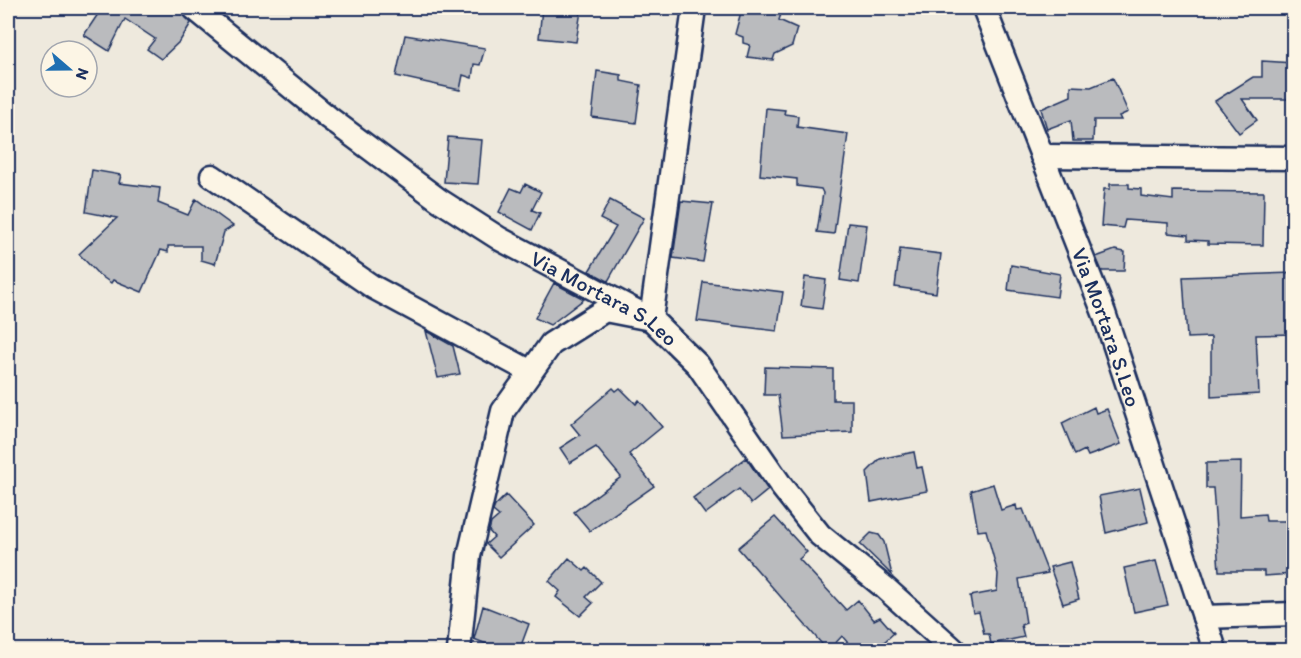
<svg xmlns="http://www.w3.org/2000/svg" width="1301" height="658" font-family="Itim,sans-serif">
<rect width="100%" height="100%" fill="#eee9dd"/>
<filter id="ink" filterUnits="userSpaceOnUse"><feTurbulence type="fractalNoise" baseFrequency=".0167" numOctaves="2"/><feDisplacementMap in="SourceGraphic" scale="12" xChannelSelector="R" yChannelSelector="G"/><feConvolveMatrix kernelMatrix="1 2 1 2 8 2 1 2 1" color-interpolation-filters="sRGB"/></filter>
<g filter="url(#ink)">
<!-- building -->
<path fill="#babbbe" stroke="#1b2f5e" stroke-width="1.5" d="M102,8H181L182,13L191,23L180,41L161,59L147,49L155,39L125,19L109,51L84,35Z
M542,8L581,11L576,42L539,38Z
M742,8H783L779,20L797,28L792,46L775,54L773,60L747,57L750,45L743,43V37L735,34Z
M405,35L485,48L480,65L474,64L472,78L463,75L460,90L396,76Z
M1262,61L1293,63V99H1242L1257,120L1239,133L1215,101L1253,77H1262Z
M597,71L621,75V81L641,85L636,123L592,117Z
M1113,78L1128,112L1119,116L1121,120H1094L1093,141H1073L1071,120L1047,129L1041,109L1071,96V86L1091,87Z
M766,108L785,110L784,114L798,116L797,127L848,134L834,234L817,232L823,193L821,189L797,186V179L760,175Z
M448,137L482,140L478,184L444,182Z
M92,170L121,175L119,183L160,188L158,203L188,215L196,199L233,226L224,232L215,264L201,260V246H168V252L161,250L142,292L113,280L111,283L98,274L79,254L117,218L86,212Z
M525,184L541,192L532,210L540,213L532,230L499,212L511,188L521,192Z
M1110,184H1129V188L1141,189V196L1173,200V191L1264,192L1263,245L1208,244V241L1188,240V235L1168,233V223L1125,220L1123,228L1101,226L1104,189H1110Z
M610,200L644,218L608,281L589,271L616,227L600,219Z
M681,201L713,204L703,262L673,258Z
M848,223L867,225L859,283L840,280Z
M900,249L941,254L936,293L895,287Z
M1115,250L1125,252L1124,271H1102L1096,257Z
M1011,265L1060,274L1057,297L1008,290Z
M1293,273V334L1256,335L1259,394L1211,397V337L1187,338L1183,277Z
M805,277L826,280L822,309L801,306Z
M703,282L783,292L777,331L697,321Z
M554,283L584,299L550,325L535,318Z
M426,331L453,346L460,374L438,378Z
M765,367L833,369V400H852V432L783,435L778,395H764Z
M613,388L616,391L620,388L636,404L639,400L662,427L629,454L654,486L590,531L574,512L621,477L596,447L570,463L560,448L580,435L571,424Z
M1094,407L1096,413L1107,409L1121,444L1088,456L1085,450L1075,455L1062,423Z
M914,452L917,468L922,467L927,491L871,502L867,472L880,459Z
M746,458L768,490L751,504L739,489L705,514L693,498Z
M1241,462L1240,516L1265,514L1266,521H1293V574L1264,576V571H1219L1213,488H1206V463Z
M993,484L1001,510L1016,505L1017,510L1023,509L1048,573L1019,579L1026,623L1021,625L1024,637L991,644L989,634H984L979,612L973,613L970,596L997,591L998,574L986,530L978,531L971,491Z
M1140,488L1148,522L1106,533L1099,496Z
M506,495L534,525L499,557L486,544L494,537L489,531L491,523L499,516L493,511L495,506Z
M775,517L807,552L799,559L846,610L858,600L874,620L880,617L894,633L874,651H855L842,636L828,651L738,548Z
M871,533L879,535L884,542L892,575L860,544Z
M569,558L584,571L587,568L601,582L586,597L593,603L580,616L556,597L560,591L549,581Z
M1156,561L1168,605L1134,612L1124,568Z
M1070,562L1079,599L1063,604L1050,567Z
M483,606L529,624L519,651H504L474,639Z"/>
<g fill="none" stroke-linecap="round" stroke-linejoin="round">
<defs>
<g id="street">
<path id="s1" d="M194,8L329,118L439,200L500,239L651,319L698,365L782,487L820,535L884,587L954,650"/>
<path id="s2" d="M984,8L1104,313L1215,650"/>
<path d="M1042,156L1294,158"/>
<path d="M212,176L373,287L531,372"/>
<path d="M1204,617L1294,614"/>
<path d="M459,650L469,556L503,411L551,344L605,310L651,319L694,8"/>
</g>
</defs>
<!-- street casing -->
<use href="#street" stroke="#1b2f5e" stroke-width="27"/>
<!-- street -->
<use href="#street" stroke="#fcf5e5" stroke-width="22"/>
</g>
</g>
<g text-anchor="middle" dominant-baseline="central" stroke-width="4.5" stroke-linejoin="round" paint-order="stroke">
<!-- street labels -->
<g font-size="22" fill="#1b2f5e" stroke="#fcf5e5">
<text stroke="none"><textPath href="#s1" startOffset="504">Via Mortara S.Leo</textPath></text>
<text stroke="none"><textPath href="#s2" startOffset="342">Via Mortara S.Leo</textPath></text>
</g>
</g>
<!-- margin -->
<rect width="1301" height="658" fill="none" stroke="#fcf5e5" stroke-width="30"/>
<rect x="15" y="15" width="1271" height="628" fill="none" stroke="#1b2f5e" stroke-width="2" filter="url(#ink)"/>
<!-- north arrow -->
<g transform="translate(69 69) rotate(110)"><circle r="28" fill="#fcf5e5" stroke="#a2a6af" stroke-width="1.5"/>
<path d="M0-4.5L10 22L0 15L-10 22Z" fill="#1f6fb2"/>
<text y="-9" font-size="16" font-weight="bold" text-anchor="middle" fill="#1b2f5e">N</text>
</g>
</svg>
